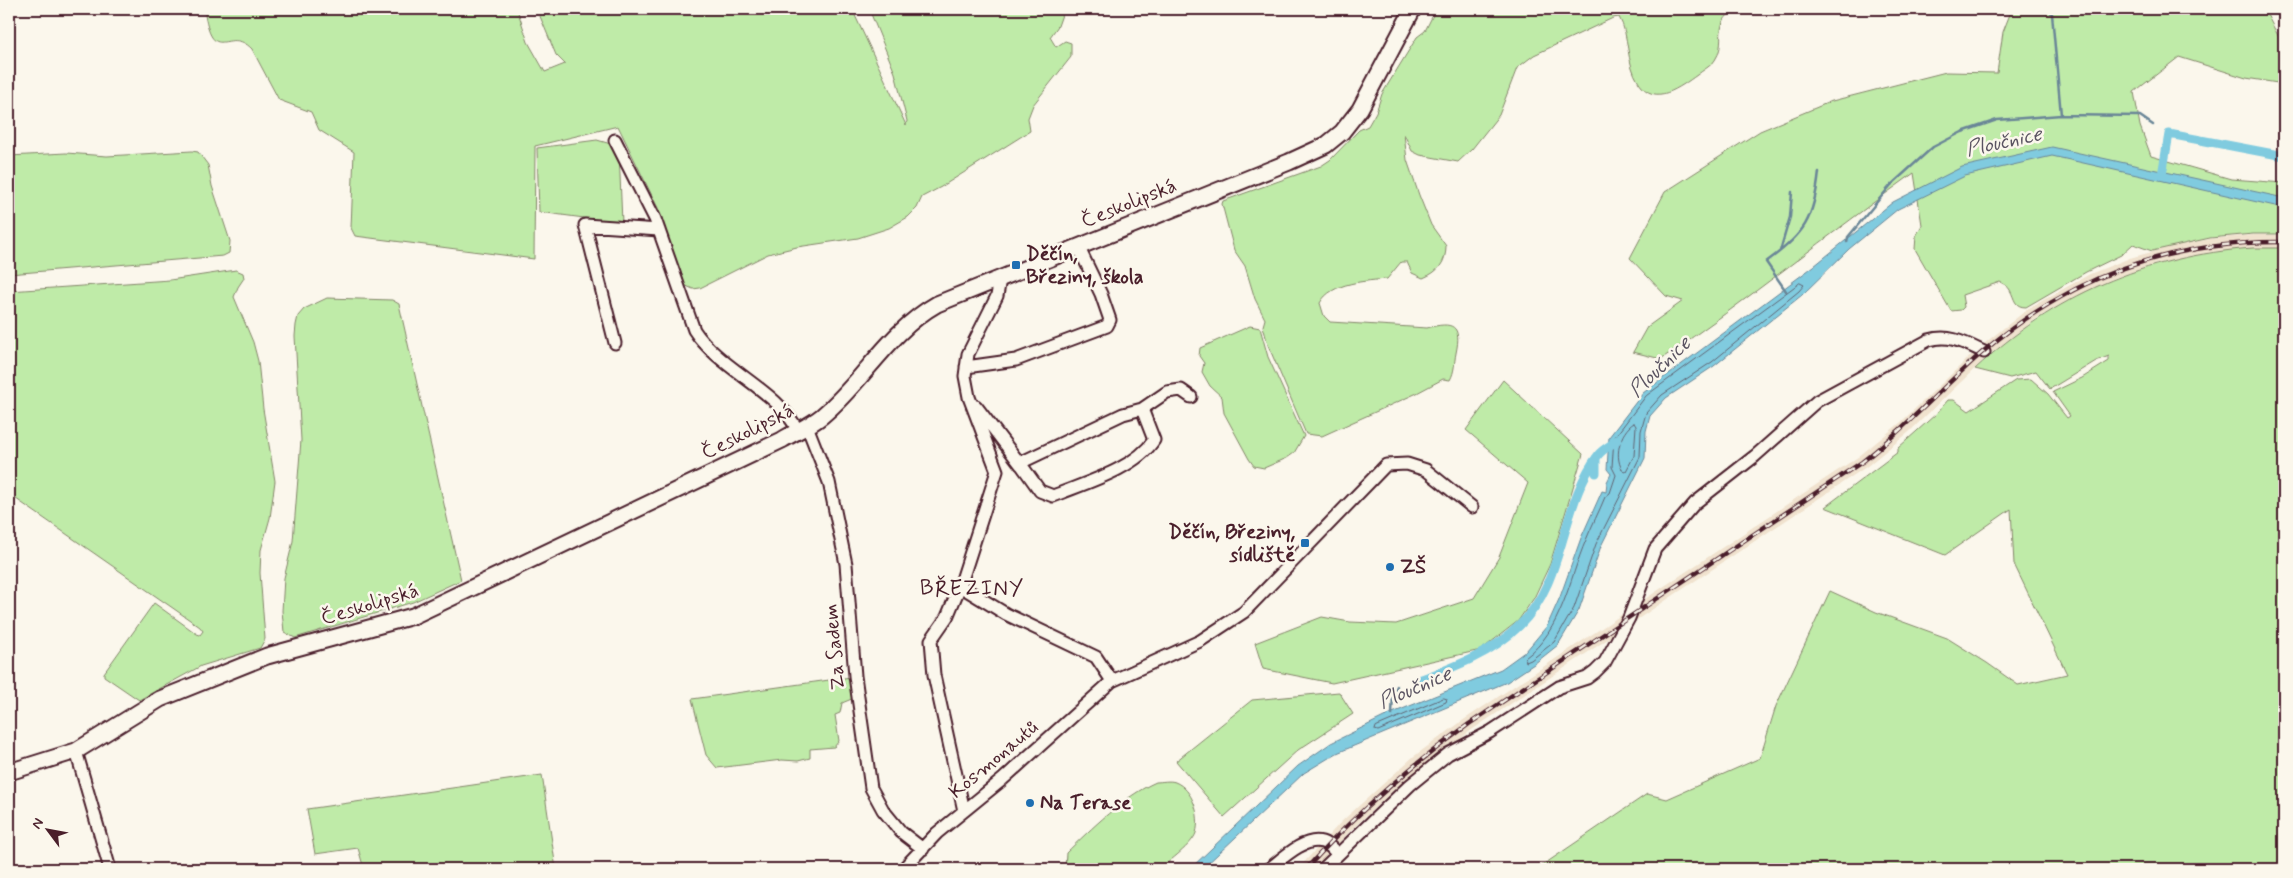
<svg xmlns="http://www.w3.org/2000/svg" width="2293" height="878" font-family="Mynerve,sans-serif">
<rect width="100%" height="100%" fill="#fbf7ec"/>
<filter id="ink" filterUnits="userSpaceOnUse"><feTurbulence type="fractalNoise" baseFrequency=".02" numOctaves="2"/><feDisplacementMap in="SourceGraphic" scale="10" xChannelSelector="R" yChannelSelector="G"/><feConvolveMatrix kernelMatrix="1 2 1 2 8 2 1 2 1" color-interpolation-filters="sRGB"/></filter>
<g filter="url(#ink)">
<!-- built -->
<path fill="#f0e2ce" d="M2253,235H2284V248H2253L2212,252L2156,264L2115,278L2065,302L2036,319L1988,356L1908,433L1866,467L1473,729L1396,788L1350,831L1315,869H1298L1341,822L1413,757L1465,719L1858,457L1900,423L1980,347L2029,308L2090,274L2130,258L2173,246L2210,239Z"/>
<!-- green -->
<path fill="#bfeba8" stroke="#84856a" d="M204,9H517L528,42L545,72L565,64L556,55L537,9H852L906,125L907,121L895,73L869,9H1064L1058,26L1050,37L1056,47L1065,41L1071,43V57L1033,105L1028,118L1030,131L941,187L922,197L917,208L908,217L889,228L858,238L797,247L768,254L700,288L693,289L684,285L658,208L618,126L535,146L534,259L355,236L351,228L354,152L319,130L311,112L279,100L252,49C228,24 213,69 204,9Z
M1436,9H1743C1736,11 1728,13 1724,20C1717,32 1725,45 1715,60C1711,66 1703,70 1697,75C1680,87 1655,107 1639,83C1625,61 1630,36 1619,17L1613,18L1534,55L1517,68L1499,115L1472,149L1458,162L1420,155L1412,151L1404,134L1407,160L1419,195L1431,225L1446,246C1446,263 1438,272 1423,278L1412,273L1407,262H1401L1387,279C1367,281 1331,282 1320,303L1324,316L1330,322L1427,328C1453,321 1462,325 1456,353C1454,363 1455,371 1450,380L1443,379L1415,394L1322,436L1306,434L1268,345L1263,326L1265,319L1255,299L1245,266L1234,250L1222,204L1223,201L1321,166L1330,160L1359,130L1368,126L1376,112L1382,94L1417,37L1425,31Z
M2012,9H2264L2283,45H2284V84L2246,78L2179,57L2134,92L2140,126L2151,156L2231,179L2284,183V234H2253L2210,238L2152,251L2133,244L2121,255L2086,272L2026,307C2014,307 2015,299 2010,290C2008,286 2004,284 2000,282L1962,295L1964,307L1961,310L1951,311L1915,249L1916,236L1922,225L1914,173C1829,234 1748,300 1661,359L1633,352L1647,327L1683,301L1666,296L1630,258L1665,192L1760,131L1832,101L1946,72L1997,73L2003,32Z
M597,140L611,144L619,151L622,223L539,212L537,148Z
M192,151L198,152L208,165L212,186L230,241L229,253L223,256L9,274V156L66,153L107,156Z
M2253,248H2284V869H1537L1647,794L1667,799L1760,758L1776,706L1830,591L1876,612L1947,638L1987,663L2018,685L2067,674L2014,564L2011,509L1945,555L1825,507L1898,452V448L1936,414L1948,400H1954L1969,411L2016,380L2031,379L2048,394L2067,418L2070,416L2053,392L2082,378L2109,361V356L2096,361L2050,389L2036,371L2010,378L1975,369C2054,295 2145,256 2253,248Z
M236,270L243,273L244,278L238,287L234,297L253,342L258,361L263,409L275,481L270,518L261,550L260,573L265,639L260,648L201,666L139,700L104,676V673L154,603L197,634L200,635L203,631L200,627L9,494V291L170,280Z
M327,298L392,300L399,304L461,580L413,602L295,638L284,632L282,611L284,578L293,541L301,440L295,336L296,325L298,316L304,309Z
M1250,326L1260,328L1268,357L1304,436L1294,453L1287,458L1264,468L1254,466L1249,459L1224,413L1222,397L1210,386L1202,372L1204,363L1199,356L1200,348Z
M1503,380L1583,454L1550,564L1534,598L1518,621L1481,650L1332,683L1263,669L1255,643L1322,617L1350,622L1396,624L1474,598L1499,557L1528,483L1466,430Z
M851,677L854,698L842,703L840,713L835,715L839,741L834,747L810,749V758L798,761L782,760L717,768L706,755L692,699Z
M1339,692L1353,714L1298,750L1224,817L1176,761L1252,700Z
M542,775L556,869H364L358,848L315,854L307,809Z
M1156,782C1161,782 1170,780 1175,782C1193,789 1201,816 1196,833C1192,845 1169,861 1160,869H1065L1066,853C1091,829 1124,796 1156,782Z"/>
<!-- water -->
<path fill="#80cbdf" stroke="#6a8697" d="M2052,147L2284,198V208L2052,156L1965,176L1898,209L1849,249L1802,295L1714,366L1666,398L1650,416L1646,431L1645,458L1601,546L1579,610L1558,645L1534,664L1507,682L1337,753L1304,773L1202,869H1190L1298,766L1331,743L1390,714L1501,669L1526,651L1547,626L1560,597L1581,538L1602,491L1606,492L1607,482L1611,474L1607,469L1609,437L1643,393L1814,266L1893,202L1962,167Z"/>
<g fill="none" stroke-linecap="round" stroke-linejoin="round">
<!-- shore -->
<path stroke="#606473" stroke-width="1" d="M1800,283L1804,285L1799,291L1712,362L1662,395L1646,413L1641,431L1640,457L1596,544L1574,608L1554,642L1531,660L1526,662L1525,658C1562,631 1569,579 1586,540C1592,525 1599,512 1605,497L1610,493L1616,475L1612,467L1614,438L1646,396Z
M1634,423L1636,426L1634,456L1626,471L1624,472C1613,459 1619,432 1634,423Z
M1444,698L1447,699L1446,702L1378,731L1375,730L1376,727Z"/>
<!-- stream -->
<path stroke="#6a8697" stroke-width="2.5" d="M2049,9L2052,14L2061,115
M1847,242L1848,237L1891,185L1933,147L1962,132L1997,120L2061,115L2140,116L2153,125
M1780,251L1790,217L1792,192
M1786,291L1766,262C1805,234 1814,219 1819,172
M1392,715L1393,694L1397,686"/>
<!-- canal -->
<path stroke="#80cbdf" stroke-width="9" d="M2162,175L2169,134L2284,156
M1596,473V458
M1419,680C1455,667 1492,653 1519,626C1566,581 1560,504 1599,454C1604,448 1612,445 1617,440"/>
<defs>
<path id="minor" d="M615,140L655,219L694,330C720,370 778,390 798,431
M615,343L585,225L659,230
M966,367L1016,360L1107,326L1110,320L1101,294L1078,246
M976,406L1021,465
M1142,409L1154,440C1135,469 1085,483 1053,496L1040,491L1020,463L1123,414Z
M1142,409L1167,392L1181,390L1191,397
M807,426L829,482L846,564L855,676L871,788L883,810L901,832L923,849
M960,586L1006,614L1096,657L1112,681
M76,751L110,869
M964,811L934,675L931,640L947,617L960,586L997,471L969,397L965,376L968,354L997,296L1000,279
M903,869L937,833L1002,780L1112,681L1200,641L1244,612L1386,465L1407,464L1426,470L1472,507
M1269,869C1282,859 1304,837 1322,842C1329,844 1333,850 1338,854
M1323,869L1410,785L1448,754L1490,732L1559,687L1587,678L1595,672L1605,662L1629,618L1655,549L1695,503L1755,456L1817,401L1929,340C1950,334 1965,343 1984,352"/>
<path id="major" d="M9,772L76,751L160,699L267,656L413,616L782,440C795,432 810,426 822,416C863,382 889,331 937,304L1289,162L1326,145L1342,132L1360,109L1413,9"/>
</defs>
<!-- minor casing -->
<use href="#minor" stroke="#4a1f2b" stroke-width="15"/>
<!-- major casing -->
<use href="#major" stroke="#4a1f2b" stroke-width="19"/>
<!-- minor -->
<use href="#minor" stroke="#fbf7ec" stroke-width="11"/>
<!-- major -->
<use href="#major" stroke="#fbf7ec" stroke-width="15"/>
<defs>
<path id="rail" d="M1306,869C1355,814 1409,767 1469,724L1862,462C1906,428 1943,386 1985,350C2072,276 2170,241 2284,242"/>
</defs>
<!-- rail casing -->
<use href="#rail" stroke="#4a1f2b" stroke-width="4.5"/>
<!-- rail -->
<use href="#rail" stroke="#fbf7ec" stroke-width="2.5" stroke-dasharray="8" stroke-linecap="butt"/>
</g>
</g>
<!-- markers -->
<g fill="#1f6fb2" stroke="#fbf7ec" stroke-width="2">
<rect x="1011" y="260" width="10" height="10" rx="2.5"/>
<rect x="1300" y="538" width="10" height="10" rx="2.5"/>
<circle cx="1390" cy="567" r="5"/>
<circle cx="1030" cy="803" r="5"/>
</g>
<g text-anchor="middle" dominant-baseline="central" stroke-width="5" stroke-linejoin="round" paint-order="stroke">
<!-- street labels -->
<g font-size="20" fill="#4a1f2b" stroke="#fbf7ec">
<text transform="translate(1129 204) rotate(-22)">Českolipská</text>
<text transform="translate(748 432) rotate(-27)">Českolipská</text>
<text transform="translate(370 605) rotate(-17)">Českolipská</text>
<text transform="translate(835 647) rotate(-95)">Za Sadem</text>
<text transform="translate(994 760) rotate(-40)">Kosmonautů</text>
</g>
<!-- poi labels -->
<g font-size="20" font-weight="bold" fill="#4a1f2b" stroke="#fbf7ec" text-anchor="start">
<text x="1026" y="254">Děčín,<tspan x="1026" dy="23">Březiny, škola</tspan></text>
<text x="1295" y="532" text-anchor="end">Děčín, Březiny,<tspan x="1295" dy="23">sídliště</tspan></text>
<text x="1400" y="567">ZŠ</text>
<text x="1040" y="803">Na Terase</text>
</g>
<!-- water labels -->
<g font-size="21" font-style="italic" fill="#5a5361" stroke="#fbf7ec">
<text transform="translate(2004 142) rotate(-12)">Ploučnice</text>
<text transform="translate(1660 367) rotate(-44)">Ploučnice</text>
<text transform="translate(1415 688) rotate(-23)">Ploučnice</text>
</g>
<!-- quarter labels -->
<g font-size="22" letter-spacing="1" fill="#4a1f2b" stroke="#fbf7ec">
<text x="972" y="589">BŘEZINY</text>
</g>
</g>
<!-- margin -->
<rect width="2293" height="878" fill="none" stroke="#fbf7ec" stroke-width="30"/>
<rect x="15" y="15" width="2263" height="848" fill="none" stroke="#4a1f2b" stroke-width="2" filter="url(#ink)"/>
<!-- north arrow -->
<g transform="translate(48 830) rotate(302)" stroke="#fbf7ec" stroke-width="4" paint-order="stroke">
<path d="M0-4L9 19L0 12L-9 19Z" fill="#4a1f2b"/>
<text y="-8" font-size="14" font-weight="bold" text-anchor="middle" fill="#4a1f2b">N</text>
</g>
</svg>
